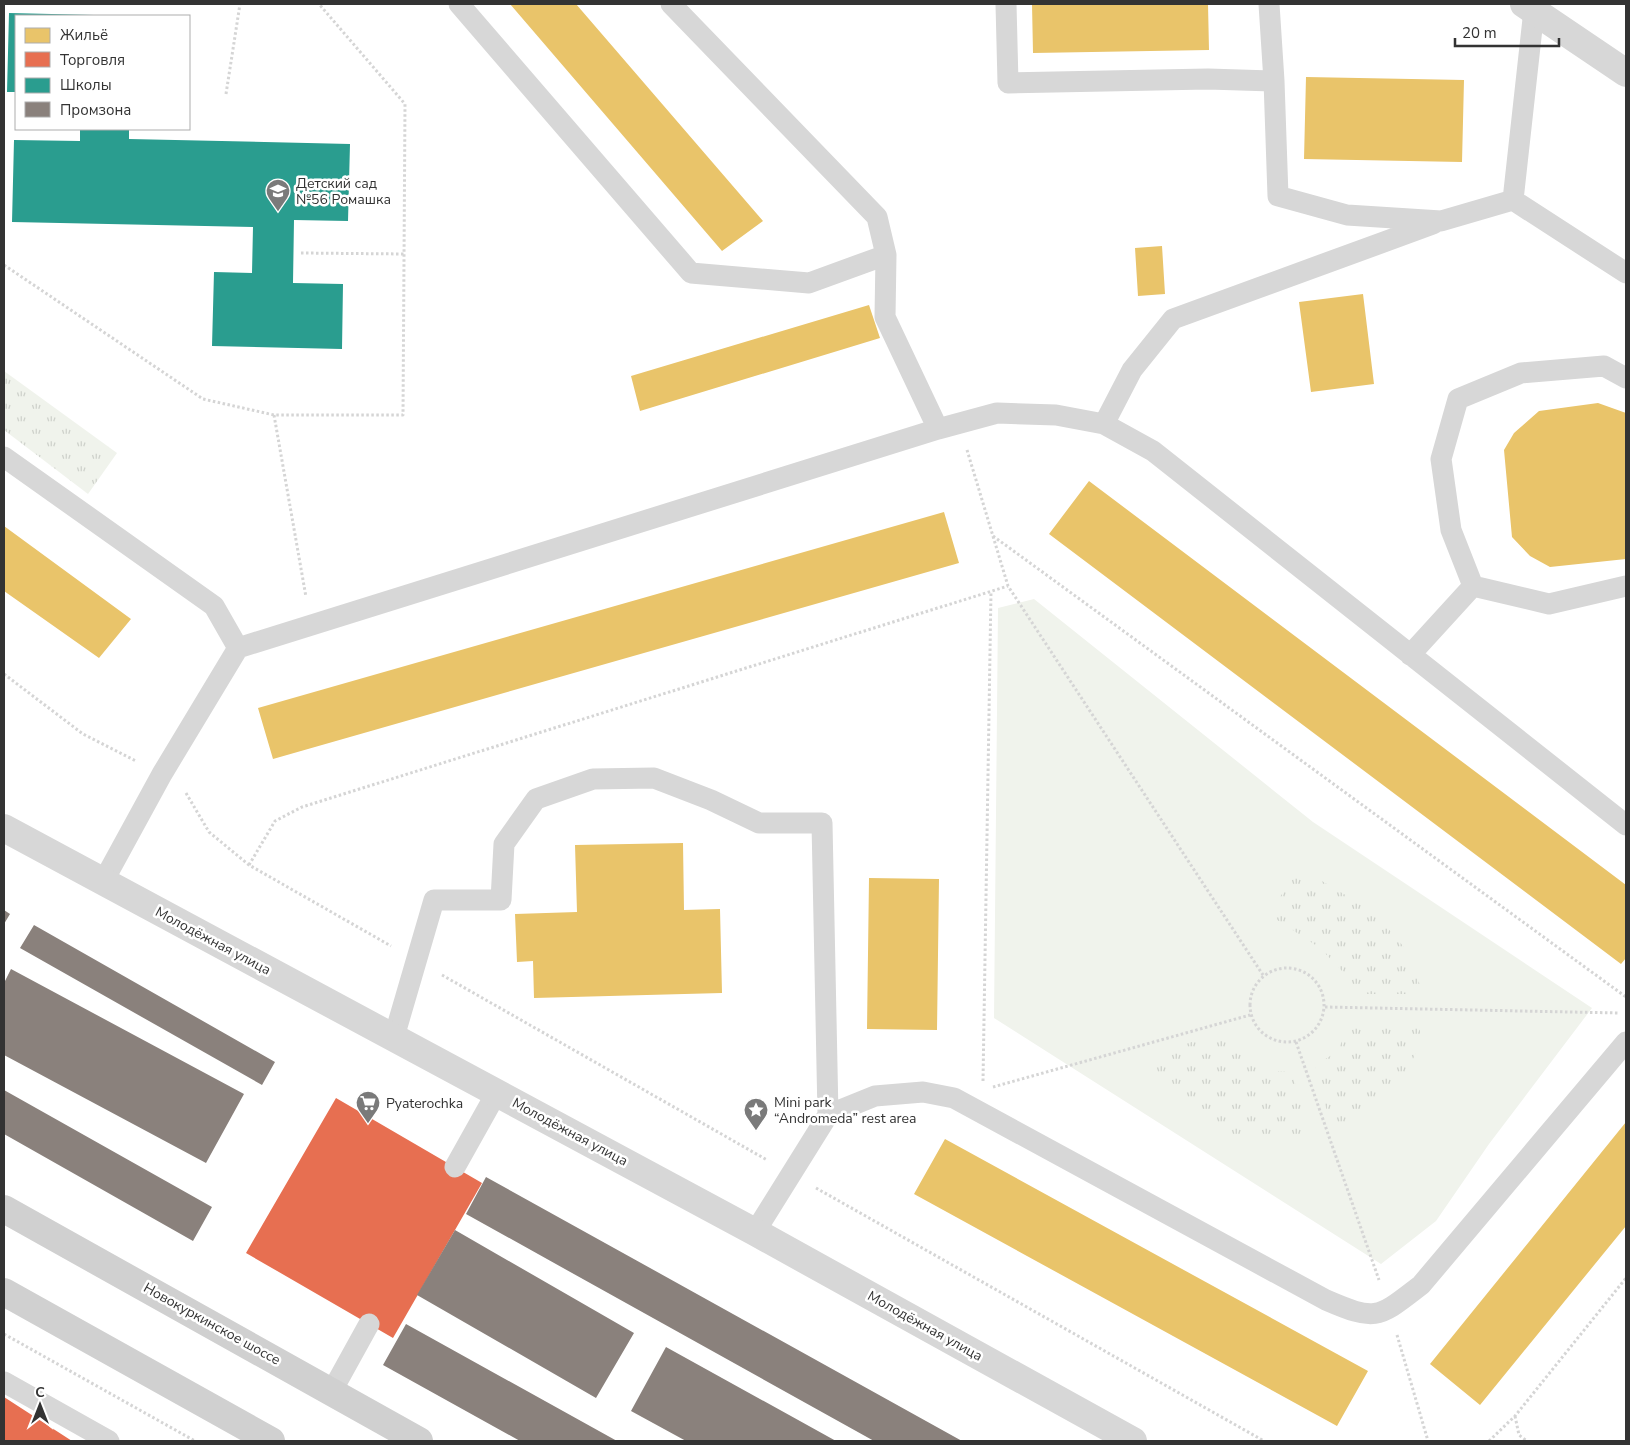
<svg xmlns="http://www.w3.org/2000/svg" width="1630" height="1445" font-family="'Nunito Sans',sans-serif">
<defs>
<pattern id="park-tufts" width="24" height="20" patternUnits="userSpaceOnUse" patternTransform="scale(1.25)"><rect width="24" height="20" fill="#f0f3ec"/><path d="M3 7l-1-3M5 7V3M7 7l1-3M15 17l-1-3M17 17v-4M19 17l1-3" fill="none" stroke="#ced1cb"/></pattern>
</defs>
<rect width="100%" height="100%" fill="#fff"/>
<!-- grass -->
<path fill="#f0f3ec" d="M1034,599L1313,822L1592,1008L1489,1144L1436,1221L1381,1264L994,1018L998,608Z"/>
<!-- park -->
<path fill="url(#park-tufts)" d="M4,371L117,453L88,494L4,430Z
M1300,868L1374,912L1409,953L1423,994H1353L1342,971L1320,948L1268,914Z
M1351,1022L1419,1023L1421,1042L1401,1084L1358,1125L1333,1135L1315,1065L1337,1052Z
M1215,1034L1272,1071H1292L1309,1138L1244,1141L1201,1118L1148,1073L1157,1054Z"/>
<!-- homes -->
<path fill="#e9c46a" d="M510,4H576L763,221L722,251Z
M1032,4H1208L1209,50L1033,53Z
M1306,77L1464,80L1462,162L1304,159Z
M1162,246L1165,294L1138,296L1135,248Z
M1363,294L1374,384L1311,392L1299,302Z
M869,305L880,338L640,411L631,376Z
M1598,403L1626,413V559L1550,567L1530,556L1512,537L1504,450L1514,433L1539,411Z
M1089,481L1626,885V958L1621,964L1049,534Z
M944,512L959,563L273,759L258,708Z
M4,526L131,619L99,658L4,591Z
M683,843L684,910L720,909L722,993L534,998L533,961L517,962L515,914L577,912L575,845Z
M869,878L939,879L937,1030L867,1029Z
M1626,1122V1226L1480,1405L1430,1364Z
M945,1139L1368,1371L1337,1426L914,1194Z"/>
<!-- shops -->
<path fill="#e76f51" d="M336,1098L482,1183L393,1338L246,1253Z
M4,1397L72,1441H4Z"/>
<!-- schools -->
<path fill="#2a9d8f" d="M9,13L94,15V16H16V92H7Z
M80,129H129V139L350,144L348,221L294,220L293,283L343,284L342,349L212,346L214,272L252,273L253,227L12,222L14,140L80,141Z"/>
<!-- industry -->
<path fill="#8a817c" d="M4,910L10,914L4,924Z
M34,925L275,1062L262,1085L20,948Z
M11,969L244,1094L206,1163L4,1055V983Z
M4,1090L212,1207L193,1241L4,1134Z
M486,1177L962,1441H874L466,1214Z
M455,1230L634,1333L596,1398L417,1295Z
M406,1324L617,1441H520L383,1365Z
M666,1347L836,1441H686L631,1411Z"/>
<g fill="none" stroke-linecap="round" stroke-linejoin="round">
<!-- path -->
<path stroke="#d5d5d5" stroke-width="3" stroke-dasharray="2.5 2.5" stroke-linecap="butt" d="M226,94L240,4
M301,253L404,254
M4,265L203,399L274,415H403L405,104L319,4
M274,415L306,597
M967,450L1008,586L1263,975
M993,536L1626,997
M4,674L83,734L136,761
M186,793L209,832L249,865L391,946
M249,865L275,821L302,807L1008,586
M1250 1005a37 37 0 1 1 74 0a37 37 0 1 1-74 0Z
M442,975L767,1160
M1325,1007L1619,1013
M1296,1042L1379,1280
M983,1081L991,591
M993,1087L1250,1015
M816,1188L1264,1441
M4,1334L195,1441
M1397,1335L1428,1441
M1515,1416L1519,1435L1527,1441
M1489,1441L1515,1416L1626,1278"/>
<!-- service -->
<path stroke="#d7d7d7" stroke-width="21" d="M459,4L691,273L809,283L886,255L877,217L671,4
M1006,4L1008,83L1208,79L1274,81L1278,196L1347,215L1441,221L1513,200L1626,273
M1269,4L1274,81
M1513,200L1534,10
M886,255L885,317L938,429
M1104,424L1132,370L1173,319L1433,224
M4,457L214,606L238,648
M1473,586L1451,530L1441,459L1458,399L1521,373L1604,366L1626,378
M1410,655L1473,586L1549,604L1626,586
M103,882L162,774L238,648L938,429L997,413L1056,415L1104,424L1153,451L1626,825
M394,1037L434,900H501L504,844L536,799L593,779L654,778L711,800L759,823H822L828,1115L755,1232
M828,1115L875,1096L923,1092L954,1098L1326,1300C1377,1322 1378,1318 1421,1285L1626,1042
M455,1167L497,1092
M4,1382L109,1441
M332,1391L369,1324"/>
<!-- minor -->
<path stroke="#d7d7d7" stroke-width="28" d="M1524,4L1626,73
M4,828L755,1232L1133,1441"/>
<!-- secondary -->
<path stroke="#d0d0d0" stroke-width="28" d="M4,1209L419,1441
M4,1292L271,1441"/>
</g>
<!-- icons -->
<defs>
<symbol id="school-pin" viewBox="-11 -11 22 30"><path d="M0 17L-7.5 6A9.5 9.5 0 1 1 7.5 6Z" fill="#7a7a7a" stroke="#fff"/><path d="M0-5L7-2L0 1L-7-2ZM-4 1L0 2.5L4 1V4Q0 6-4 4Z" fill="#fff"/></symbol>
<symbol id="supermarket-pin" viewBox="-11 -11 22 30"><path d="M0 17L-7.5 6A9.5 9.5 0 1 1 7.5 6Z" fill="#7a7a7a" stroke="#fff"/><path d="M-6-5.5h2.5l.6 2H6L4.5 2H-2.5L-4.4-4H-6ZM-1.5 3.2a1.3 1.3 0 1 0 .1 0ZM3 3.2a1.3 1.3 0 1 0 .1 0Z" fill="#fff"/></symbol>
<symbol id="sight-pin" viewBox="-11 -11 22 30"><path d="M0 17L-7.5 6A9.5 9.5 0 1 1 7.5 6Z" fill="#7a7a7a" stroke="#fff"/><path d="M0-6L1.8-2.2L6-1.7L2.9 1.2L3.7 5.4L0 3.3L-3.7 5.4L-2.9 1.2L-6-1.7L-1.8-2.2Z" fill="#fff"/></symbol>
</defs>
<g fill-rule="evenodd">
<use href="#school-pin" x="264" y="177" width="28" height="38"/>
<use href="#supermarket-pin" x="354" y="1089" width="28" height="38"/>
<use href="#sight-pin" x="742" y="1096" width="28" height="38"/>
</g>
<g text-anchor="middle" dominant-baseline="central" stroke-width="5" stroke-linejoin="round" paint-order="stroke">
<!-- poi labels -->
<g font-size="14" fill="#333" stroke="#fff" text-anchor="start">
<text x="296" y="183">Детский сад<tspan x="296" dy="16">№56 Ромашка</tspan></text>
<text x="774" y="1102">Mini park<tspan x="774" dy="16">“Andromeda” rest area</tspan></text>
<text x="386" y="1103">Pyaterochka</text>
</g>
<!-- street labels -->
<g font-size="14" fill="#333" stroke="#fff">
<text transform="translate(213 941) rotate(28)">Молодёжная улица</text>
<text transform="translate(570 1132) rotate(28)">Молодёжная улица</text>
<text transform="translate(212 1324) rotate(29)">Новокуркинское шоссе</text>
<text transform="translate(925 1326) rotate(29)">Молодёжная улица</text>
</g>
</g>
<!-- border -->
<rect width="1630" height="1445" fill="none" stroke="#333333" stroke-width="10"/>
<!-- legend -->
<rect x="15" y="15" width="175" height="115" fill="#ffffff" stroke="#adadad"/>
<rect x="25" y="28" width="25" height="15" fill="#e9c46a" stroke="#adadad"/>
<text x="60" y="40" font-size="15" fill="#333333">Жильё</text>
<rect x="25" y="52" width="25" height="15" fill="#e76f51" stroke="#adadad"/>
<text x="60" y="65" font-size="15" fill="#333333">Торговля</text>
<rect x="25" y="78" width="25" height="15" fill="#2a9d8f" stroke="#adadad"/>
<text x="60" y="90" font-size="15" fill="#333333">Школы</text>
<rect x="25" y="102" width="25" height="15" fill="#8a817c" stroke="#adadad"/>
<text x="60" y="115" font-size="15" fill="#333333">Промзона</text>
<!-- north arrow -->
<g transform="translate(40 1405)" stroke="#ffffff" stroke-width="4" paint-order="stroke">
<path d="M0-4L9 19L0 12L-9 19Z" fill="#333333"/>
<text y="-8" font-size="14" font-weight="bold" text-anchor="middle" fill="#333333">С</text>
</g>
<!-- scale -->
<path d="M1455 38v8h104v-8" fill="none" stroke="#333333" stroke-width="2.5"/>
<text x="1462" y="38" font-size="15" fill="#333333" stroke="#ffffff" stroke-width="4" paint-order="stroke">20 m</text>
</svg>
